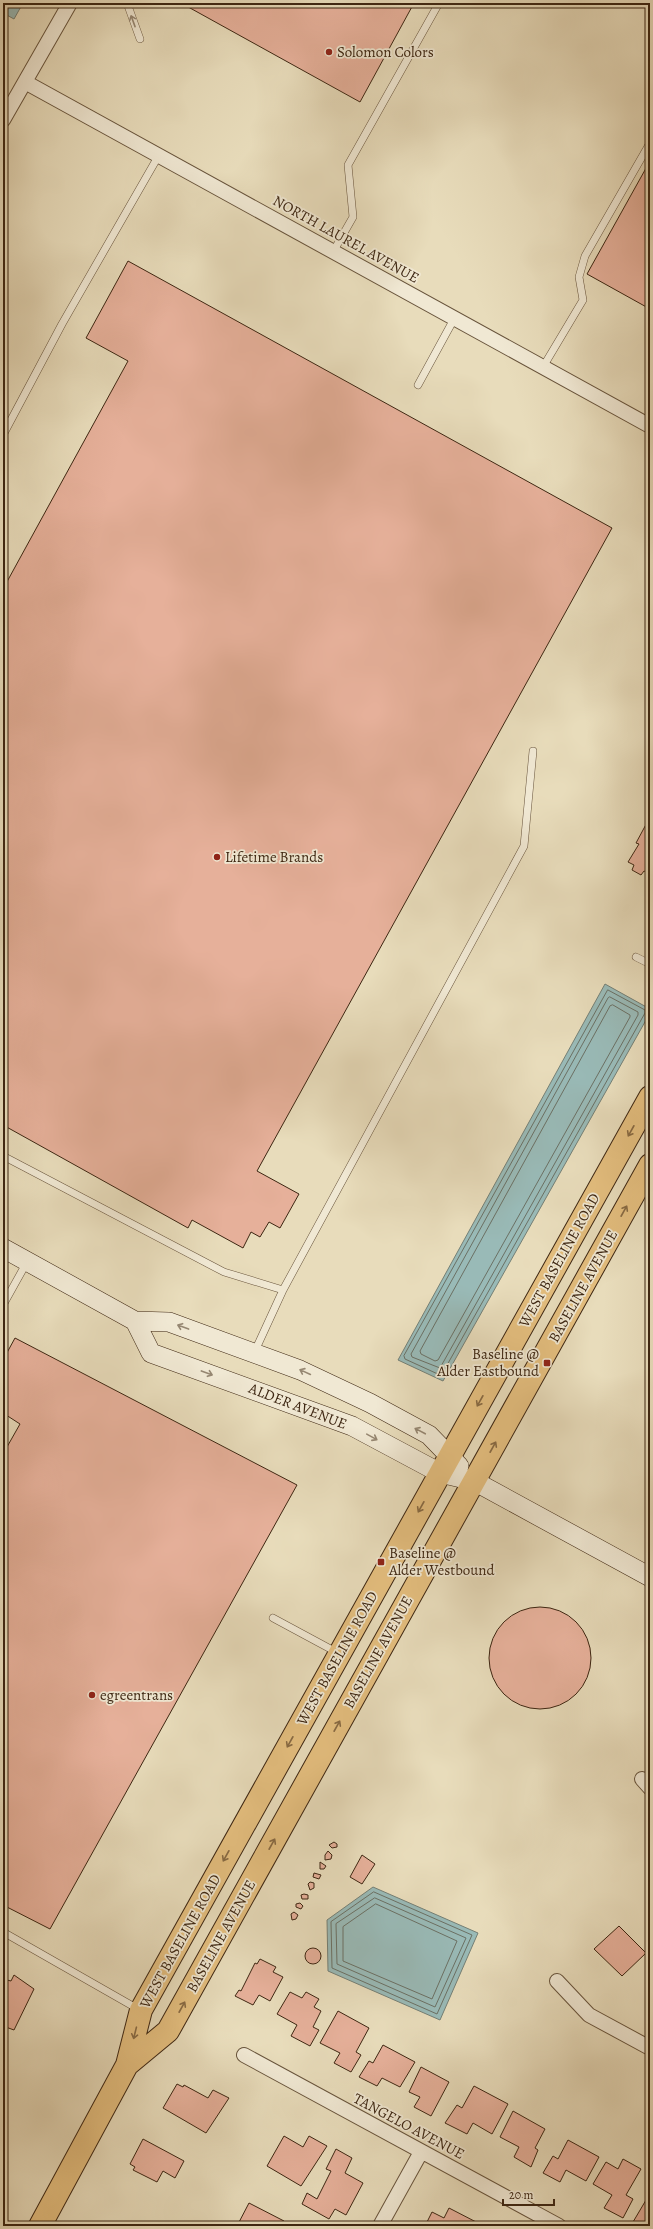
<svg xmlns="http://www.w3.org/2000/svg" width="653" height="2229" font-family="Alegreya,serif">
<rect width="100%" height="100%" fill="#e8dcbb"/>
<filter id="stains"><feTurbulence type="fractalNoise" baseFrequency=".005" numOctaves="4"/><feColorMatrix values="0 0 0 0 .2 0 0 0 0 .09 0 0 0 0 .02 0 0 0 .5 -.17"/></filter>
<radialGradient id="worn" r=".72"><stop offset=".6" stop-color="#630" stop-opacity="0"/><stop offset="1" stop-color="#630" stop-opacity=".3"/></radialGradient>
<!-- water -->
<path fill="#99bab7" stroke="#747f75" d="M3,3H23L14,19L3,13Z
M605,984L650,1009V1013L443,1381L398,1360Z
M373,1887L478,1933L440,2020L328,1971L327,1920Z"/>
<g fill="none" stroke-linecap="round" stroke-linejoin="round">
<!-- shore -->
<path stroke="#6b7064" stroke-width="1" d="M608,990L645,1010V1013L442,1374L440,1375L405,1359L404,1356Z
M610,997L638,1012V1015L440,1368L412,1357L411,1354L608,998Z
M613,1005L630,1015V1017L438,1360L435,1361L421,1354L420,1351L610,1006Z
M374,1892L472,1935L437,2014L332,1968L331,1922Z
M375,1898L466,1938L435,2007L337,1964L336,1924Z
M376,1904L457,1941L432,1999L343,1961V1927Z"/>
</g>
<!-- building -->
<path fill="#e6b09a" stroke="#3d2612" d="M181,3H414L360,102Z
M650,161V309L587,274Z
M128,261L612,528L257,1171L299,1194L280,1228L269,1222L260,1237L251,1232L243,1248L192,1220L188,1228L3,1125V589L128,361L86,338Z
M650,817V872L649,873L644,871L641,875L632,870L634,865L628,862L639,844L636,843Z
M15,1338L297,1485L50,1929L3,1905V1454L20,1424L3,1413V1360Z
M489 1658a51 51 0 1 1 102 0a51 51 0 1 1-102 0Z
M334,1842L337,1844V1847L332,1848L329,1845Z
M328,1851L332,1855L331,1859L325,1860V1855Z
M362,1855L375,1864L362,1884L350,1877Z
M320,1862L326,1866L324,1869H320Z
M314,1873L321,1875L319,1879L313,1877Z
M310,1882L314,1883V1888L310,1890L308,1884Z
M304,1894L308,1895V1899H302L301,1895Z
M300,1903L303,1906L301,1909L296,1907V1904Z
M294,1912L298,1915L296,1919L292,1920L291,1914Z
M619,1926L646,1953L622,1976L594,1949Z
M305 1956a8 8 0 1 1 16 0a8 8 0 1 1-16 0Z
M260,1959L276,1967L273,1972L283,1977L270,2001L259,1995L253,2005L235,1996L239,1990L241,1991L255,1963L257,1964Z
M14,1975L34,1989L14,2030L3,2026V1979L11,1981Z
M290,1992L302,1998L306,1992L319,1999L314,2007L321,2011L313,2027L319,2030L310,2046L291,2036L297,2025L277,2014Z
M338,2011L369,2028L356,2052L361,2055L351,2072L334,2063L340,2053L320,2043Z
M383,2045L415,2062L400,2087L382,2078L377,2086L359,2077L369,2061L373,2063Z
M421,2067L449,2082L431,2116L414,2107L420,2097L409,2092Z
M177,2084L183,2087L184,2085L208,2098L213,2090L229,2098L206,2133L163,2108Z
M474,2086L508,2104L492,2134L473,2123L467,2134L445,2123L457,2105L462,2108Z
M513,2111L545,2129L535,2148L538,2150L531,2167L514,2157L519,2147L500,2137Z
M284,2136L303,2147L309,2136L327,2146L301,2186L267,2166Z
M143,2139L184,2161L175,2178L163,2171L157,2182L133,2170L135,2167L130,2164Z
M568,2140L599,2157L586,2181L566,2170L560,2182L543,2173L553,2156L558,2159Z
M336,2149L352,2158L345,2173L363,2183L346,2215L335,2209L329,2219L302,2204L307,2193L317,2199L331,2171L326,2169Z
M623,2159L641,2169L626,2195L633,2199L623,2218L604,2208L612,2195L593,2184L606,2162L618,2169Z
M649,2195L650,2226H640L633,2222Z
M249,2203L284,2221L282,2226H237Z
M449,2208L480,2224L479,2226H425L432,2212L444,2218Z"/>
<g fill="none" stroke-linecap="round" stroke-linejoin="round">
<defs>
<path id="lane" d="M127,3L140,39
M333,252L353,217L348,165L439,3
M543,367L583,300L579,277L585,256L650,143
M418,385L454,319
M3,435L62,324L159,155
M636,957L650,964
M3,1156L224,1272L283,1290
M3,1305L27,1262
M254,1353L283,1290L524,846L533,751
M273,1618L338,1653
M3,1932L138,2009"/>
<path id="street" d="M25,82L650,426
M3,120L70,3
M642,1779L650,1788
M557,1981L589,2015L650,2048
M244,2055L559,2226
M380,2226L421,2152"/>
<path id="secondary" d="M3,1248L135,1321L169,1322L300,1370L370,1403L429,1435L459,1466
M135,1321L151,1353L352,1426L440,1473L474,1481L650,1577"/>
<path id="primary" d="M127,2065L168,2031L650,1165
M40,2226L127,2065L141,2010L650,1097"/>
</defs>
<!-- lane casing -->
<use href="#lane" stroke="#68543c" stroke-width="8"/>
<!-- street casing -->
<use href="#street" stroke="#68543c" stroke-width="16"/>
<!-- secondary casing -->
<use href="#secondary" stroke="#3d2612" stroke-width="20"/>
<!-- primary casing -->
<use href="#primary" stroke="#3d2612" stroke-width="24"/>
<!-- lane -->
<use href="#lane" stroke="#f0e8d3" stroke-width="7"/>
<!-- street -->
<use href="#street" stroke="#f0e8d3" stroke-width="14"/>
<!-- secondary -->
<use href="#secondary" stroke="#f0e8d3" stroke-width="19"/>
<!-- primary -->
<use href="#primary" stroke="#e4be7e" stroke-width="22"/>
</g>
<!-- one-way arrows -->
<defs><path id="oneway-shaft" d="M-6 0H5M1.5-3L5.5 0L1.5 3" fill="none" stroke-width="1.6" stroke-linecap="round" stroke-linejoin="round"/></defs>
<g stroke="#968772">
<use href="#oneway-shaft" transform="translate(133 21) rotate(-110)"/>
<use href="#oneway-shaft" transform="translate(183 1327) rotate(-160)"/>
<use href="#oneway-shaft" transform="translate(305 1372) rotate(-155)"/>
<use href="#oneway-shaft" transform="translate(207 1373) rotate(20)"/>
<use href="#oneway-shaft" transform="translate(420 1431) rotate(-152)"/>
<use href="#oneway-shaft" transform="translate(372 1437) rotate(29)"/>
</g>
<g stroke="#886a43">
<use href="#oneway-shaft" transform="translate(631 1131) rotate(119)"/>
<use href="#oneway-shaft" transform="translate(624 1211) rotate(-61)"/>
<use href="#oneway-shaft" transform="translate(480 1401) rotate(119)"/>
<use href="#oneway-shaft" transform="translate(493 1447) rotate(-61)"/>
<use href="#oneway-shaft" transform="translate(421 1507) rotate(119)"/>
<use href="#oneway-shaft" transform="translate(337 1726) rotate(-61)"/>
<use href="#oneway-shaft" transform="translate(290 1742) rotate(119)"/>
<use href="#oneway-shaft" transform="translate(272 1844) rotate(-61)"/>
<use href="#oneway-shaft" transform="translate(226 1856) rotate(119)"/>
<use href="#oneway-shaft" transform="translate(182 2007) rotate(-61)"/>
<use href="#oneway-shaft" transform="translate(135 2033) rotate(104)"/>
</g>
<!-- markers -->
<g fill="#8f2418" stroke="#f0e8d3" stroke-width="1.5">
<circle cx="329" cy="52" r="4"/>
<circle cx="217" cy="857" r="4"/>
<rect x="543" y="1359" width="8" height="8" rx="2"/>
<rect x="377" y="1558" width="8" height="8" rx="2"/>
<circle cx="92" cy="1695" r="4"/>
</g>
<g text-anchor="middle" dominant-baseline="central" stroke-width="3.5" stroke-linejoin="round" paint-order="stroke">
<!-- poi labels -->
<g font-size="15" fill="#3d2612" stroke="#f0e8d3" text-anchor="start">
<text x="337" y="52">Solomon Colors</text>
<text x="225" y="857">Lifetime Brands</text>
<text x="539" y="1354" text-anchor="end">Baseline @<tspan x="539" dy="17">Alder Eastbound</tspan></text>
<text x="389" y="1553">Baseline @<tspan x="389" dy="17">Alder Westbound</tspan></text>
<text x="100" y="1695">egreentrans</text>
</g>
<!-- street labels -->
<g font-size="15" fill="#3d2612" stroke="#f0e8d3">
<text transform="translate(346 239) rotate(29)">NORTH LAUREL AVENUE</text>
<text transform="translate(559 1260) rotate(-61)">WEST BASELINE ROAD</text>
<text transform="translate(583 1286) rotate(-61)">BASELINE AVENUE</text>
<text transform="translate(298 1406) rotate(21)">ALDER AVENUE</text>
<text transform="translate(378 1652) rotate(-61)">BASELINE AVENUE</text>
<text transform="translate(337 1658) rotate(-61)">WEST BASELINE ROAD</text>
<text transform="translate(221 1936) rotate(-61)">BASELINE AVENUE</text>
<text transform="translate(180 1941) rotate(-61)">WEST BASELINE ROAD</text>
<text transform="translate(409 2126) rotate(28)">TANGELO AVENUE</text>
</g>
</g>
<!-- margin -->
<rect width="653" height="2229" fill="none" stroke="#e8dcbb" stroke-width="16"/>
<rect x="4" y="4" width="645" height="2221" fill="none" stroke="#3d2612" stroke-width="2"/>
<rect x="8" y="8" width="637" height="2213" fill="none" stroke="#3d2612"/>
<!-- scale -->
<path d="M503 2199v6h51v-6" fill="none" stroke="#3d2612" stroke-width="2"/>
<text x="509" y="2199" font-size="12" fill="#3d2612" stroke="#f0e8d3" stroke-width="3" paint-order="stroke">20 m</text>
<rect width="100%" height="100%" filter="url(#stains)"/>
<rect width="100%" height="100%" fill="url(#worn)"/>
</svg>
